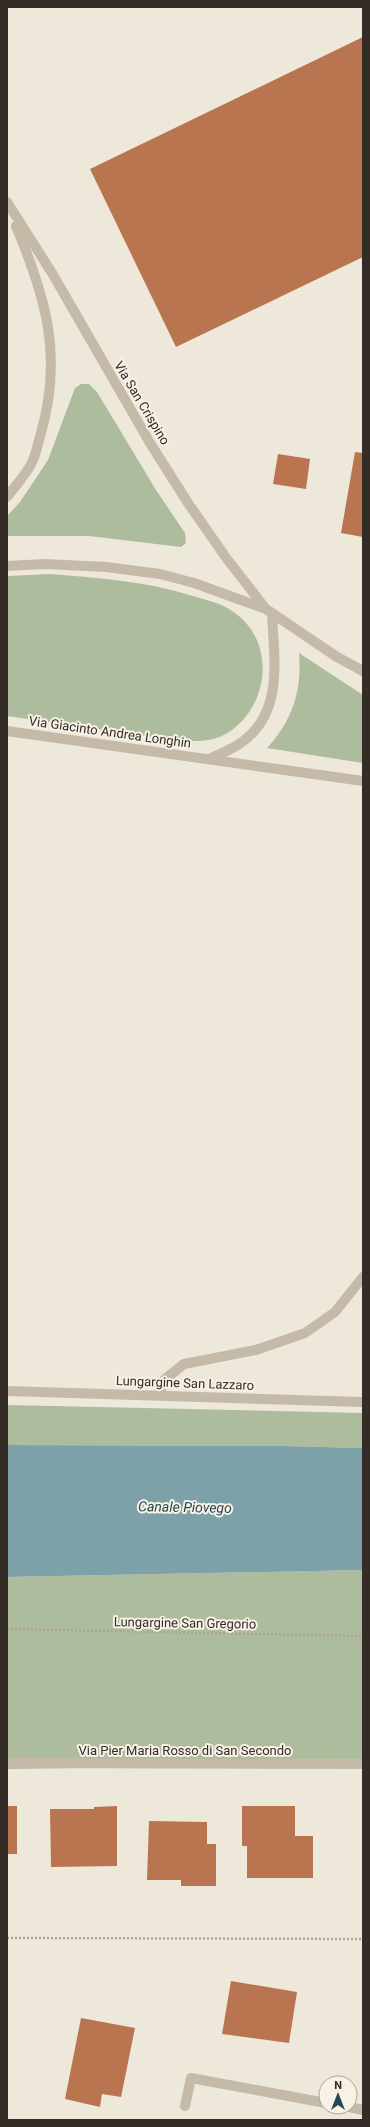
<svg xmlns="http://www.w3.org/2000/svg" width="370" height="2127" font-family="Roboto,sans-serif">
<rect width="100%" height="100%" fill="#eee8db"/>
<!-- green -->
<path fill="#adbc9c" d="M81,384H89L97,392L156,490L185,533L186,543L181,547L89,536H7V516L20,502L48,460L75,388Z
M50,574C99,578 146,581 193,596C206,600 221,603 232,611C279,641 269,713 222,736C208,742 195,741 180,741L7,716V576Z
M299,653L363,695V763L267,748C293,720 302,690 299,653Z
M7,1405L363,1413V1448L284,1446L7,1445Z
M363,1570V1764L7,1769V1577Z"/>
<!-- water -->
<path fill="#7da1a8" d="M7,1445L284,1446L363,1448V1570L7,1577Z"/>
<!-- building -->
<path fill="#b9754f" d="M363,37V257L176,347L90,169Z
M355,452L363,453V537L341,533Z
M278,454L310,459L306,489L273,484Z
M7,1806H17V1854H7Z
M117,1806V1866L51,1867L50,1809H94V1807Z
M242,1806H295V1836H313V1878H247V1846H242Z
M149,1821L207,1822V1844H216V1886H181V1880H147Z
M231,1981L297,1992L289,2043L222,2034Z
M81,2018L135,2028L121,2097L102,2094L100,2107L65,2099Z"/>
<g fill="none" stroke-linecap="round" stroke-linejoin="round">
<!-- path -->
<path stroke="#b1a393" stroke-width="2.5" stroke-dasharray="2 2" stroke-linecap="butt" d="M7,1629L363,1636
M7,1938L363,1939"/>
<!-- minor -->
<path stroke="#c5b9a8" stroke-width="10" d="M7,202L52,273L150,443L188,503L227,559L266,609
M7,497C15,486 28,473 33,460C37,451 38,442 41,433C63,356 46,298 16,226
M7,566L45,564L106,567L160,574L194,583L266,609L337,657L363,671
M7,731L363,781
M209,759C220,754 233,749 242,742C284,712 274,659 272,614
M7,1391L363,1402
M158,1396L165,1379L184,1364L256,1350L305,1333L335,1312L363,1277
M7,1763L363,1764
M185,2106L191,2078L326,2103
M349,2107L363,2110"/>
</g>
<g text-anchor="middle" dominant-baseline="central" stroke-width="4" stroke-linejoin="round" paint-order="stroke">
<!-- street labels -->
<g font-size="13" fill="#332c27" stroke="#f7f1e6">
<text transform="translate(142 403) rotate(59)">Via San Crispino</text>
<text transform="translate(110 732) rotate(8)">Via Giacinto Andrea Longhin</text>
<text transform="translate(185 1383) rotate(2)">Lungargine San Lazzaro</text>
<text transform="translate(185 1623) rotate(1)">Lungargine San Gregorio</text>
<text x="185" y="1750">Via Pier Maria Rosso di San Secondo</text>
</g>
<!-- water labels -->
<g font-size="14" font-style="italic" fill="#224750" stroke="#f7f1e6">
<text transform="translate(185 1507) rotate(1)">Canale Piovego</text>
</g>
</g>
<!-- border -->
<rect width="370" height="2127" fill="none" stroke="#332c27" stroke-width="16"/>
<!-- north arrow -->
<g transform="translate(338 2095)"><circle r="19" fill="#f7f1e6" stroke="#a9a29a"/>
<path d="M0-3L7 15L0 10L-7 15Z" fill="#224750"/>
<text y="-6" font-size="11" font-weight="bold" text-anchor="middle" fill="#332c27">N</text>
</g>
</svg>
